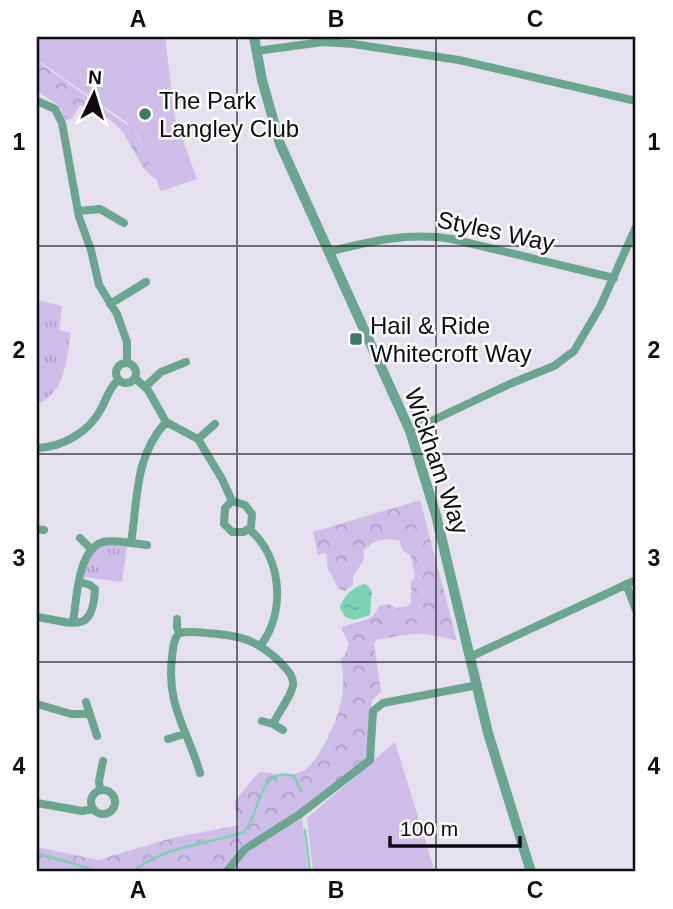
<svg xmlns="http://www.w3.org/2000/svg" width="673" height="909" font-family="Helvetica,sans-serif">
<defs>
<pattern id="grass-tufts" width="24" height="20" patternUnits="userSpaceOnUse" patternTransform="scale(1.75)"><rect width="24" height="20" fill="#cfbde9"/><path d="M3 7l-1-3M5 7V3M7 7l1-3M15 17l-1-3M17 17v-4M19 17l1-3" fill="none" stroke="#b1a1c7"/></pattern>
<pattern id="forest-crowns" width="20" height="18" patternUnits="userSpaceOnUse" patternTransform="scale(1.75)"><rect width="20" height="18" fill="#cfbde9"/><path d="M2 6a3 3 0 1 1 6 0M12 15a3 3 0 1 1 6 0" fill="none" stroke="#b1a1c7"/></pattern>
<pattern id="water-ripples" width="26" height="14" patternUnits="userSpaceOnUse" patternTransform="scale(1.75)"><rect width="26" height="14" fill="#7cd3b4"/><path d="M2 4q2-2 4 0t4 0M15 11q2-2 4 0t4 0" fill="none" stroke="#6ab49a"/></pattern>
</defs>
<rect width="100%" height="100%" fill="#e5e0ee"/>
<!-- grass -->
<path fill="url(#grass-tufts)" d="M37,300L62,306L59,330L71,333C66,360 66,393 37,404Z
M108,544L127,546L122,582L84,577C87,561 91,548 108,544Z"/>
<!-- forest -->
<path fill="url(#forest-crowns)" d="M37,53L40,63L133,129L145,151L152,156L156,179C141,172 132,144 122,131C112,119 94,110 80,105L72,119L66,120L58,105L37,91Z
M420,500L457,641C421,631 413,633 377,640L374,643L381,692L372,700L367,760L297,812L244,846L219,872H37V847L98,860L172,838L239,825L234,802L259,772C271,773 292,777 303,771C318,763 336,723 340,706C344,691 344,672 340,658L344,657L349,644L341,628C356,619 371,625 379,606L388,604L397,608L408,606L411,602V582L415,578L411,556L402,550L400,541C386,537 374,540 363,551L364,560L353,576V585L345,591C333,589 336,578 328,570L326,553L318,555L313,532Z"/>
<!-- green -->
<path fill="#cfbde9" d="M37,37H165L175,118L197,179L161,191L138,136L126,122L39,61Z
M395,742L435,872H313L307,818Z
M302,817L308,872H229L248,851Z"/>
<!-- water -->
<path fill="url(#water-ripples)" d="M366,584L372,591L370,615L355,620L345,617L340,608C342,597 355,585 366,584Z"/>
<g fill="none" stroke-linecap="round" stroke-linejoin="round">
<!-- stream -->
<path stroke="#7cd3b4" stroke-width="2.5" d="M305,830L310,872
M37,853L101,872
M133,872C164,845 207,845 244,832C261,814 257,765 294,776L301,791"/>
<!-- minor -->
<path stroke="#6aa58f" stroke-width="8" d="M256,51L323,42L353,44L459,60L636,101
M37,101L55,109L62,123L79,217L91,250L99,285L117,314L127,342V363
M78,211L100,209L124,223
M328,252C371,241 408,232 452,239L614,278
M110,304L146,282
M116 373a10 10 0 1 1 20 0a10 10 0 1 1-20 0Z
M135,378L148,390L166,422L198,439L222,479L232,501
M145,387L161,372L186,362
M410,431L512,383L554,366L574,351L600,307L636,227
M198,439L215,424
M37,448C63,447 89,432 101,409C107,398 109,388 118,380
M232,501L245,505L252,514L251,527L244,532H232L224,524L225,508Z
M37,529L44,530
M249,529C282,557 286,611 261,645
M80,538L91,549
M131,543L147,545
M626,584L636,610
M37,617C72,622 93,636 95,589L90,585L80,582
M177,619V628L179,633
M73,622C77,599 77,550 103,542C112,540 122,542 131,543C138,499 134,457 166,422
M472,656L636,580
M86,702L97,736
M37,704L71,714H90
M262,721L273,724
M168,739L184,734
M200,773C188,731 166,705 172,658C173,649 173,640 179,633C188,631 197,632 206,633C239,635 256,639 280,662C286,669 294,675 293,685C292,695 278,713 273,724L283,730
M100,790L99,781L103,761
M91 802a12 12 0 1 1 24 0a12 12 0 1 1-24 0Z
M37,803L82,811L93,809
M226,872L245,849L300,814L370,760L373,711L383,703L478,685"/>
<!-- tertiary -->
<path stroke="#6aa58f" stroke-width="10" d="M254,37L262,80L280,144L410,431L436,515L488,733L531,872"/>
</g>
<!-- grid -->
<path fill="none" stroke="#0e0c11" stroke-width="2" stroke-opacity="0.55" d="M237,37V872M436,37V872M37,246H636M37,454H636M37,662H636"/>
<!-- markers -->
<g fill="#3d7a65" stroke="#fff" stroke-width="2.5">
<circle cx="145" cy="114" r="7"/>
<rect x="349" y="332" width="14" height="14" rx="3.5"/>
</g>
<g text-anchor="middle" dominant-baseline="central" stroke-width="5" stroke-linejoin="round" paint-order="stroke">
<!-- poi labels -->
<g font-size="24" fill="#0e0c11" stroke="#fff" text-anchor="start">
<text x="159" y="100">The Park<tspan x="159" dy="28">Langley Club</tspan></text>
<text x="370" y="325">Hail &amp; Ride<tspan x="370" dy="28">Whitecroft Way</tspan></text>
</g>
<!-- street labels -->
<g font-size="24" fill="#0e0c11" stroke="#fff">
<text transform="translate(496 231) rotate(12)">Styles Way</text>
<text transform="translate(437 461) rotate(71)">Wickham Way</text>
</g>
</g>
<!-- border -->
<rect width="673" height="909" fill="none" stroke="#ffffff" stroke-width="77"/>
<!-- north arrow -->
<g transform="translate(94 94) rotate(4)" stroke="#ffffff" stroke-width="5" paint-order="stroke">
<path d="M0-5L12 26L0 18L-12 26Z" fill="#0e0c11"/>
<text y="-10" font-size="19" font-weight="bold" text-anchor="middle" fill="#0e0c11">N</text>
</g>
<!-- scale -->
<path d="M390 836v10h130v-10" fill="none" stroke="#0e0c11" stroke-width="3.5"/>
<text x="400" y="836" font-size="21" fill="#0e0c11" stroke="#ffffff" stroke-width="5" paint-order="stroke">100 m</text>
<rect x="38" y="38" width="596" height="832" fill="none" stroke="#0e0c11" stroke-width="2.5"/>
<g font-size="23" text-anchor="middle" font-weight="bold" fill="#0e0c11">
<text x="138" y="27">A</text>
<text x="336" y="27">B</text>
<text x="535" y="27">C</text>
<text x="19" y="150">1</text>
<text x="654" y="150">1</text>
<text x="19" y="358">2</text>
<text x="654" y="358">2</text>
<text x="19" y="566">3</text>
<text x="654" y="566">3</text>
<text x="19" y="774">4</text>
<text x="654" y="774">4</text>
<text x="138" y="898">A</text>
<text x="336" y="898">B</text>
<text x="535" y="898">C</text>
</g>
</svg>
